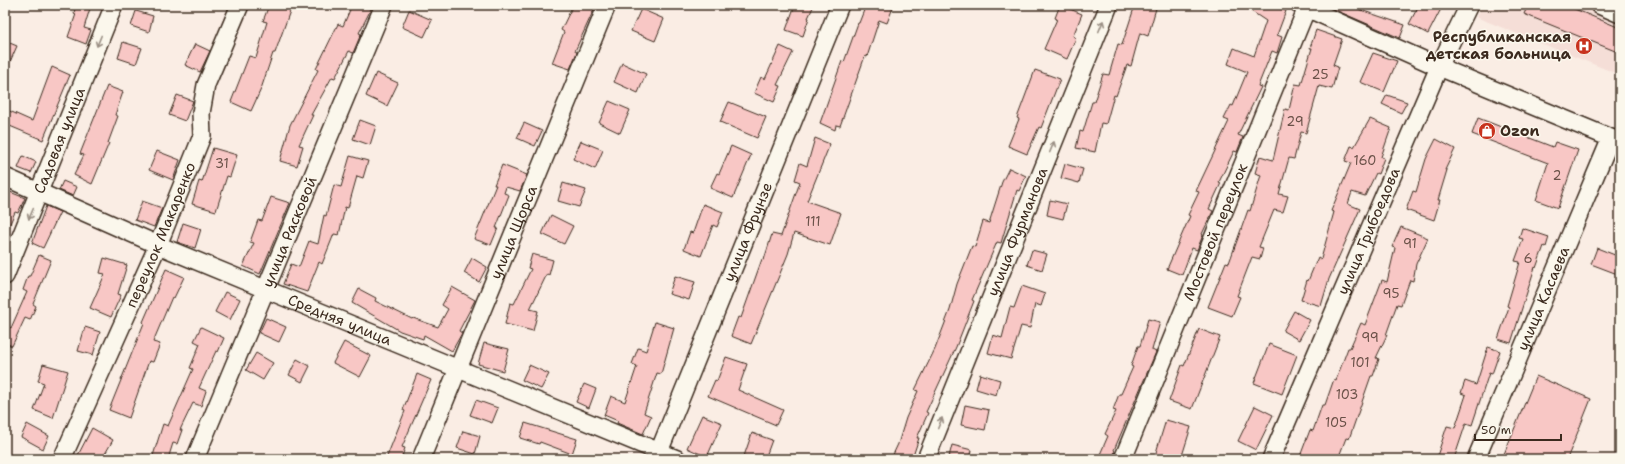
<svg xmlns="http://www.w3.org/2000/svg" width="1625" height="464" font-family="'Shantell Sans',sans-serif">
<rect width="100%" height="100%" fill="#faede4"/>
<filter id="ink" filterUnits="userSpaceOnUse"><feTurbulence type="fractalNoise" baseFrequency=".025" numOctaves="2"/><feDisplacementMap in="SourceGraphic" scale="8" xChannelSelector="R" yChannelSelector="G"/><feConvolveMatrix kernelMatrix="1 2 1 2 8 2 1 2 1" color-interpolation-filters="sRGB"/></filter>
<g filter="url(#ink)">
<!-- built -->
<path fill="#f5ded7" d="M1482,5H1620V75L1476,17Z"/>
<!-- building -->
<path fill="#f8c7c5" stroke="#3b2a1e" d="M76,5H91L84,28L91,30L86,44L68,37L76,14L74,13Z
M269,5H283L291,8L275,53H273L261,89L251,111L231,102L249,56L256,58L267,22L263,21Z
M352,5H363L371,9L359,33L361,34L353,53L349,51L335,78L332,77L311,115H313L299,145L303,146L297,166L280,161L290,125L318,70L316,69L338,24L343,26Z
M573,5H596L575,51L577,52L570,69L552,63L564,32L561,30Z
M795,5H814L808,18H809L803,36L786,30Z
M866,5H894L887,23L879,20L867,57L865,56L840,126L836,125L835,130L820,123L842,61L844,62L858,23H859Z
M1060,5L1082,14L1073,36L1076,38L1067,59L1044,49L1057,19L1055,18Z
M1135,5H1157L1148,36L1140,33L1131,66L1127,65L1116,96L1114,95L1106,124L1101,123L1095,152L1076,148L1080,131L1083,132L1092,102H1094L1103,74L1109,75L1118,44L1122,45Z
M1242,5H1271L1286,11L1277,35L1282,37L1277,53L1272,51L1258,86L1261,87L1238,135L1243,137L1237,152L1234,151L1219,182L1221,183L1209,209L1213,211L1202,234L1203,235L1197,250L1192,248L1182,275L1167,269L1190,216L1188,215L1199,192L1196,191L1229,121L1224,119L1231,105L1233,106L1247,72L1228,64L1234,48L1254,56L1266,21Z
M1335,5H1353L1352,7L1405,25L1400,38L1333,9Z
M1419,5H1443L1428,34L1409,24Z
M1528,5H1565L1620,28V53L1524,14Z
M641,9L664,19L655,41L631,31Z
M409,10L432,20L424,37L402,27Z
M136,11L153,16L149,32L131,26Z
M1316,30L1342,39L1333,65L1338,67L1332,89L1319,86L1306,133L1301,132L1294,159L1289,158L1279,194L1288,196L1283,212L1274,210L1259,247L1263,248L1260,259L1252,257L1237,296L1240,297L1232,316L1208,307L1226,262L1229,263L1248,210L1250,211L1261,175L1255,173L1260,156L1273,160L1285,109L1289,110L1295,84L1301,85L1312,48H1310Z
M5,41L17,46L5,73Z
M123,42L142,48L136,64L118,58Z
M195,44L210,51L200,72L185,65Z
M780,46L793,52L777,85L781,86L774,102L754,93L761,77L765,79Z
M1373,53L1397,61L1384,92L1360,82Z
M622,63L646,74L638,93L614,82Z
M52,67L70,75L43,140L5,124V109L32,121Z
M1035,70L1060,79L1041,128L1039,127L1027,154L1008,146L1019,119L1017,118Z
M376,73L398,83L387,106L366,96Z
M107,86L123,92L115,115L118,116L108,143H109L92,184L74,175L84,155L80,154Z
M177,95L193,101L185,121L169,115Z
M1387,95L1407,102L1401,113L1382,104Z
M609,101L630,110L620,133L599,123Z
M729,102L766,117L757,138L720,122Z
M1478,118L1553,147L1555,142L1578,150L1558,208L1536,200L1548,163L1472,134Z
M1370,119L1391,128L1381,157L1384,158L1378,174L1376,173L1365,196L1352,192L1348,204L1360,209L1329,279L1321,306L1301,300L1307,280L1308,281L1318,257L1321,259L1334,212L1331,211L1351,163L1345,161L1351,146L1354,147Z
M360,120L376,126L370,145L353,139Z
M524,123L542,131L535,146L517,138Z
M815,138L830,144L807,201L841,213L830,245L794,233L788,254L751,344L731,336L738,317L741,318L762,259L764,260L772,234L781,236L800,182L795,180L800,163L807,166Z
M1436,139L1455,149L1445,170H1447L1438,200H1440L1434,220L1406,210L1413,191L1416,192L1426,159Z
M581,141L603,150L595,169L573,159Z
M731,146L751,155L733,198L710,188L717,173L719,174Z
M213,148L237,155L230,177L227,176L216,211L192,204L199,181L202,182Z
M157,151L180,160L173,180L149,170Z
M23,156L36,162L31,173L18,168Z
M350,156L368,161L363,178L357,176L348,208L345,207L339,235L334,234L322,264L319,262L307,292L283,284L291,264L299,267L309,241L318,244L324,215L326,216L334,185L341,187Z
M1065,164L1083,169L1079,183L1061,178Z
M502,165L527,175L520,191L506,187L504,193L509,195L496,228H498L491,245L474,239L496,185H494Z
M1009,168L1026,176L1019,191L1017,190L1001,243L997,242L972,300L974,301L956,347L926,412L928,413L917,438H919L912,459H891L898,444L906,418L918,391L915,390L935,349L950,310L957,284L972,246L975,247L983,221L989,223L1002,182Z
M63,181L77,187L73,196L59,190Z
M563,183L586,190L579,207L558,201Z
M10,192L25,198L18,213L15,212L5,235V204Z
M271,197L290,203L260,274L243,266L254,243L250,242L258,220L262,221Z
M1050,200L1067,204L1063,219L1047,215Z
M142,201L162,208L154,227L135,220Z
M703,204L723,212L717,227L713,225L701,256L684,249L690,232L693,233Z
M46,206L60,212L43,248L32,243Z
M551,215L573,226L564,244L542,234Z
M183,223L201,229L195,248L177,242Z
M1401,227L1428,238L1416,264L1413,281L1410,280L1401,305L1397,304L1386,335H1387L1376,358L1379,359L1373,376H1371L1349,439L1346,438L1338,459H1299L1310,430L1313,431L1322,405H1325L1334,379L1336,380L1348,348H1350L1361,323L1365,325L1382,280L1387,282L1395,248L1392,247Z
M1522,228L1549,237L1546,247L1544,246L1536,268L1535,267L1511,343L1498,339L1509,307L1507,306L1520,262L1515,261L1523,239L1519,238Z
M1597,248L1620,257V275L1591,264Z
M1032,250L1047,254L1042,270L1027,265Z
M532,254L553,260L549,275L547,274L530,309L538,311L533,331L505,324L510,303L514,304L531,269L528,268Z
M39,255L51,260L33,304L36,306L30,320L25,318L12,346L5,343V331L7,326L11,328L27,292L23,290L28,276H30Z
M104,258L127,265L118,294L121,295L111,317L90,308L105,274L100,273Z
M472,258L487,267L479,282L464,273Z
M166,269L184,277L174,298L172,297L153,342L160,344L153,362L149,361L129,418L109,410L144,323L143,322Z
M675,276L695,282L689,300L669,294Z
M1022,286L1045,294L1041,306L1035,304L1030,328L1021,326L1011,359L988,353L993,335L1002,338L1010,307L1014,308Z
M452,287L475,300L459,331L462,333L452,351L424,335L423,339L400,331L352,303L359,289L376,298L375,301L412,319L413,318L438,327L448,309L442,305Z
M225,292L240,299L230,320L215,312Z
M1294,311L1310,320L1299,340L1283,331Z
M266,318L286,327L279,342L259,333Z
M1148,319L1160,322L1152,350L1156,352L1114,450L1115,451L1112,459H1098L1108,436L1105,434L1116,411L1113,410L1119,394H1121L1133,367L1131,366L1138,346H1140Z
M655,322L674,328L661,374L657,373L644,413L651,416L643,434L617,423L618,421L604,415L611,396L625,402L637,366L632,364L638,348L646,351Z
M85,327L100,332L93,355L78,351Z
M201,327L224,338L218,352L216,351L199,388L206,391L201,406L193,403L180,430H182L177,444L173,443L168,459H152L163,424L168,426L193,369L190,368L200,344L194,341Z
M1199,329L1220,337L1192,409L1169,401L1182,365L1184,366Z
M344,342L371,356L360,377L333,363Z
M484,343L509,349L503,371L478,364Z
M1269,344L1297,355L1282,394L1254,383Z
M1488,347L1500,351L1492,374L1489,373L1472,425L1466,423L1454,459H1436L1447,426L1455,428L1466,395L1461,393L1465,381L1476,385Z
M256,353L273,363L263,380L246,370Z
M726,357L747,364L738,390L783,410L776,425L708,396L715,380L717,381Z
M297,359L310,366L302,382L289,375Z
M43,364L68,371L53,418L34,410L44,383L38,381Z
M529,365L549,374L541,389L522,380Z
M417,374L431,380L402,447L405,448L401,459H386L405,411L403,410Z
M980,374L1000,380L996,395L976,389Z
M1536,376L1591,399L1567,459H1502Z
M584,384L596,389L589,408L576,402Z
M476,400L498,408L492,423L470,415Z
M965,405L989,410L985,430L961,425Z
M1255,406L1273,415L1256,450L1238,441Z
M702,415L722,423L707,457L687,448Z
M1166,420L1191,427L1181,459H1154Z
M525,423L577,439L572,454L540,442L539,444L520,438Z
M27,424L49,436L43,449L21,437Z
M92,428L113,440L102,459H76Z
M463,431L480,436L475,454L457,448Z
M752,433L772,440L765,459H743Z
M952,445L972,450L970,459L949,457Z"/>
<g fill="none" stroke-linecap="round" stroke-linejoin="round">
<defs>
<g id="minor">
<path d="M1300,5L1439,67L1620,142"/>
<path d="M1599,5L1620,14"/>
<path id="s1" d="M5,177L158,245L677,459"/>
<path id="s2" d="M5,276L114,5"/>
<path id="s3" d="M62,459L158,245L202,136L201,113L206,85L240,5"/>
<path id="s4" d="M195,459L384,5"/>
<path id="s5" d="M421,459L607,5"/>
<path id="s6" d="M656,459L840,5"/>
<path id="s7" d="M926,459L1109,5"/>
<path id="s8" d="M1123,459L1308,5"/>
<path id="s9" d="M1271,459L1439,67L1469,5"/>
<path id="s10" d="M1476,459L1611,138"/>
</g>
</defs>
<!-- minor casing -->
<use href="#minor" stroke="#3b2a1e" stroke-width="20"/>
<!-- minor -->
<use href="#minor" stroke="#fbf7ec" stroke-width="17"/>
</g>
<!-- one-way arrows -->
<defs><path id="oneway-shaft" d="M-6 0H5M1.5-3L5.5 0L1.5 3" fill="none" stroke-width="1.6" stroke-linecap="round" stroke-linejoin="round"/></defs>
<g stroke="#9b9085">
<use href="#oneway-shaft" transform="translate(1101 26) rotate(-68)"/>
<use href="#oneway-shaft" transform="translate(99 41) rotate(112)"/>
<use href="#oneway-shaft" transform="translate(1052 147) rotate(-68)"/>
<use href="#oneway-shaft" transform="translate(31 214) rotate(113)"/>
<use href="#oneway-shaft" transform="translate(940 423) rotate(-68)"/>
</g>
</g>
<!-- icons -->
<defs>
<symbol id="hospital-disc" viewBox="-11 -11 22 22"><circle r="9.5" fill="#c8321e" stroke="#fbf7ec"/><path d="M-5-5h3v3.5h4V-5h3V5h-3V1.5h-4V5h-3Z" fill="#fff"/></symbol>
<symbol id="shop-disc" viewBox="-11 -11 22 22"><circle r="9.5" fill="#c8321e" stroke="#fbf7ec"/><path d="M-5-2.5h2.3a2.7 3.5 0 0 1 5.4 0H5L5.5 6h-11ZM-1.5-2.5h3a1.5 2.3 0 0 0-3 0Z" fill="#fff"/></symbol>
</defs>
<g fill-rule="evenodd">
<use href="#hospital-disc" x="1574" y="36" width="20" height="20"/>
<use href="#shop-disc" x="1477" y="121" width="20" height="20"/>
</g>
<g text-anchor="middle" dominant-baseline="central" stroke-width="3" stroke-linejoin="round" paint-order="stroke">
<!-- number labels -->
<g font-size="13" fill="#6a5148">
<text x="1320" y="74">25</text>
<text x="1295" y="121">29</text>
<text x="1365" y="160">160</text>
<text x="222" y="163">31</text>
<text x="1557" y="175">2</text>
<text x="813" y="221">111</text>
<text x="1410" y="243">91</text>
<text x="1528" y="258">6</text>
<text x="1391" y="293">95</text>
<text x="1370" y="337">99</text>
<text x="1360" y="362">101</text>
<text x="1347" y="394">103</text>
<text x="1336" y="422">105</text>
</g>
<!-- poi labels -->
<g font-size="15" font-weight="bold" fill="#3b2a1e" stroke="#fbf7ec" text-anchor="end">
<text x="1571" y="37">Республиканская<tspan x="1571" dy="17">детская больница</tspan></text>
<text x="1500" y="131" text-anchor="start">Ozon</text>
</g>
<!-- street labels -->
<g font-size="15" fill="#3b2a1e" stroke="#fbf7ec">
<text stroke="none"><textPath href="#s2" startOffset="146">Садовая улица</textPath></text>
<text stroke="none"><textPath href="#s9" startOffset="248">улица Грибоедова</textPath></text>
<text stroke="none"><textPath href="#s4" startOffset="246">улица Расковой</textPath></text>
<text stroke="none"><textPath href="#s5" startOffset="245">улица Щорса</textPath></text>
<text stroke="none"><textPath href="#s6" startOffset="245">улица Фрунзе</textPath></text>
<text stroke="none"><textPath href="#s7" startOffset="245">улица Фурманова</textPath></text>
<text stroke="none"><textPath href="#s8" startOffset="245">Мостовой переулок</textPath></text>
<text stroke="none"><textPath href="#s3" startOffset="245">переулок Макаренко</textPath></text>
<text stroke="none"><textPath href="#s10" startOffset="174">улица Касаева</textPath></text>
<text stroke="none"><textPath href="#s1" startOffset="364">Средняя улица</textPath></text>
</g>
</g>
<!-- margin -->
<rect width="1625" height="464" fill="none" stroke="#fbf7ec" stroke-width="20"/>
<rect x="10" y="10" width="1605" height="444" fill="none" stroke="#3b2a1e" stroke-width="1.5" filter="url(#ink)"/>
<!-- scale -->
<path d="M1475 434v6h86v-6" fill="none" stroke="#3b2a1e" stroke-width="2"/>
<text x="1481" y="434" font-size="12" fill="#3b2a1e" stroke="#fbf7ec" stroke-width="3" paint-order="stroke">50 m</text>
</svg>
